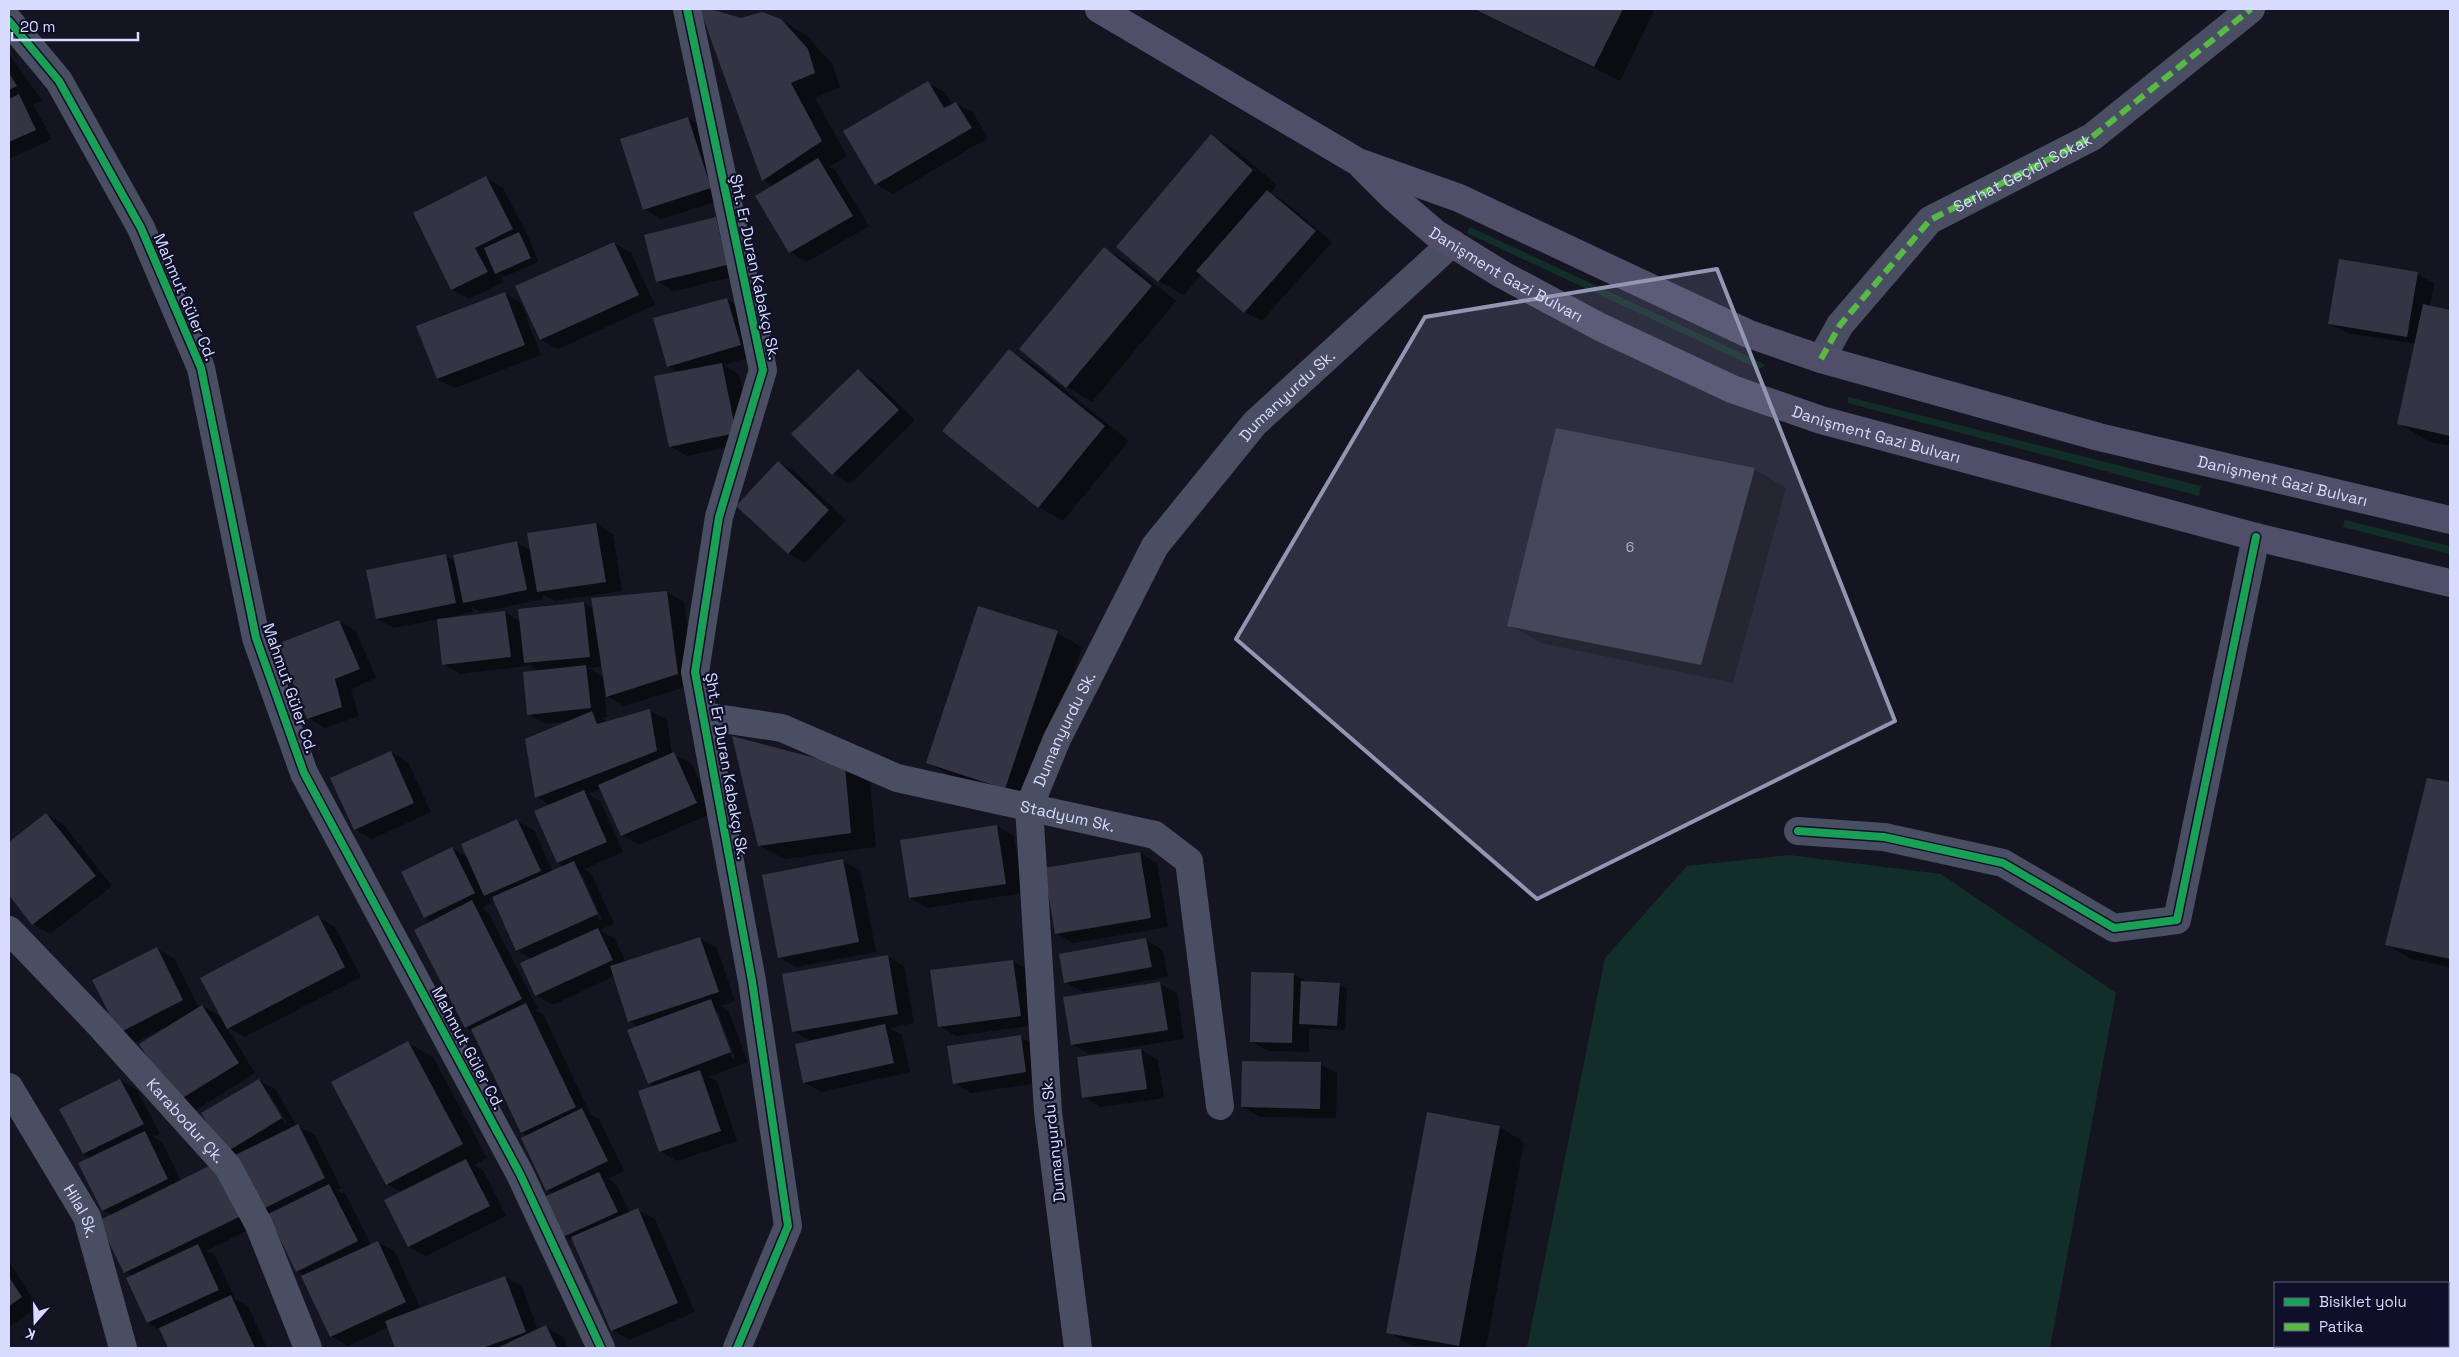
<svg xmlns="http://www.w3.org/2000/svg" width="2459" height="1357" font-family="'Space Grotesk',sans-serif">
<rect width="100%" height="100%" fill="#151522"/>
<!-- green -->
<path fill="#122e29" d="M1470,227L1762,363L1765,366L1759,369L1467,233Z
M1848,397L2201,486L2199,496L1848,403Z
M2345,520L2450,546V554L2343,527Z
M1789,855L1941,874L2116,993L2050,1348H1527L1605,958L1687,866Z"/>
<!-- shadow -->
<path fill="#0007" fill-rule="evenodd" d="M702,9L741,20H781L806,35L833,65L840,87L815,98L847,156L830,167L835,170L869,226L807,262L790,252L773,186L763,180Z
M1473,9H1655L1620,81Z
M9,54L42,100L33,104L52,139L9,159Z
M928,83L945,92L953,105L956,103L973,113L988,138L893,194L876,184Z
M688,118L705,128L728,198L661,219L644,209Z
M1211,136L1236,150L1277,185L1270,193L1284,201L1332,242L1262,321L1245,312L1202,274L1184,295L1159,281Z
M486,178L503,188L529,238L538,262L504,277L500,275L504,282L469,299L452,290L414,214Z
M715,219L732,228L744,274L674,291L657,281Z
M614,243L631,253L655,305L558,349L540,339Z
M1104,248L1129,263L1176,301L1092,402L1067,387L1021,348Z
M2417,274L2434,283L2430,307L2450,312V446L2430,442L2398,423L2416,344L2347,333L2330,324Z
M504,293L521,303L541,355L455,388L438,379Z
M727,299L744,309L758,355L723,365L739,374L753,442L687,456L670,446L679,372L668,366Z
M1009,350L1034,365L1129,441L1063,521L1039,507Z
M858,371L875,381L915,420L850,484L833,474L793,434Z
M778,462L795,472L846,520L805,563L788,553Z
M1754,469L1786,488L1733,683L1541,643L1509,625Z
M596,524L613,534L622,591L555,601L542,594L543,599L481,612L472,607L473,612L453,616V618L505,612L520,621L584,603L594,609L667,592L684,602L695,684L624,706L605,695L607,717L601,718L608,722L650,711L667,720L672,754L691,763L713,813L639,845L622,835L602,788L588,794L600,801L623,852L584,869L591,873L614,924L600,930L615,939L626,962L700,938L717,948L735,1001L721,1006L728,1010L748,1062L709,1077L717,1081L737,1141L677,1161L660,1151L655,1087L649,1083L640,1027L629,1021L614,976L553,1005L536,995L532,959L517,950L495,901L488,897L491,903L482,908L488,912L538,1009L535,1010L543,1014L591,1115L599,1119L624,1171L608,1179L616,1184L630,1213L638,1210L655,1219L695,1312L629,1340L612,1330L574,1241L564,1236L554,1194L547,1190L528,1136L522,1133L473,1031L466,1027L432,922L425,917L452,848L468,858L517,821L534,830L553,872L565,867L558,863L550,805L536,797L570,721L545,724L528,714L540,671L527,664L528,666L460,674L443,664L438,619L394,628L377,619L446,556L455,561L517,543L532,551L529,534ZM603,666L604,677L588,668ZM579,875H582L602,919L599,920ZM715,1012H718L735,1058L732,1059Z
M339,621L356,631L376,678L351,689L359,716L325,728L308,718Z
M1057,633L1082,647L1030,803L952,776L927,762Z
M391,752L408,762L431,812L372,839L355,829Z
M844,767L870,782L876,847L784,859L759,845Z
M2428,780L2450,783V967L2411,959L2386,944Z
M46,814L63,824L112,886L50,934L33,924L9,892V843Z
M997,826L1014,836L1023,893L927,908L910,898Z
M1140,853L1157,863L1168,927L1073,943L1056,933Z
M842,861L860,870L876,952L796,967L779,957Z
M318,917L335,927L361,977L245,1037L226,1026L255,1073L194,1111L177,1101L162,1029L137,1042L120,1032L157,949L174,958L199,1008L202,1006L223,1018Z
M1146,940L1163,950L1168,977L1083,992L1066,983Z
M887,956L904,966L914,1023L889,1028L902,1035L910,1072L821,1092L804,1082L812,1042L793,1031Z
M1013,961L1030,971L1037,1025L956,1036L939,1026L932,971Z
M1293,974L1308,982L1339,984L1347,989L1345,1030L1309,1028V1052L1268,1051L1251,1041Z
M1160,984L1177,993L1184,1039L1089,1054L1072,1044Z
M1020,1037L1037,1046L1043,1082L971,1093L954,1083Z
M408,1043L433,1057L487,1158L474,1165L483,1170L506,1216L426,1256L409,1247L402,1193L387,1184Z
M1141,1050L1158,1060L1164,1098L1101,1107L1084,1097L1078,1058Z
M1320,1064L1337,1073L1336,1118L1260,1117L1243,1107Z
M120,1080L137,1090L160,1134L153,1137L162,1142L181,1181L260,1224L206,1251L215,1255L235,1299L248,1306L267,1348H170L161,1330L148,1323L132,1276L125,1272L112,1215L103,1210L91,1158L83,1154Z
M259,1080L276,1090L297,1126L315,1135L341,1188L337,1190L346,1195L371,1245L378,1242L395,1252L421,1309L505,1277L522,1287L538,1330L546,1327L563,1337L568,1348H397L388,1327L348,1346L331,1336L305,1276L297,1271L270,1216L226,1152ZM266,1093H269L287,1123L285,1124Z
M1499,1127L1524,1142L1486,1348L1413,1346L1388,1332Z
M9,1262L38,1307L9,1327Z"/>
<!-- building -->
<path fill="#333444" d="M700,9H710L741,18L762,12L781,19L808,49L815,73L791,83L822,141L762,181Z
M1474,9H1623L1594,67Z
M9,73L17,86L9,90Z
M928,81L944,108L956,102L972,128L875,185L843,131Z
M19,94L36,130L9,142V99Z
M688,117L711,188L643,210L620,139Z
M1211,134L1253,170L1158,282L1116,247Z
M818,158L853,216L789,253L755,196Z
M486,176L513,229L475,248L488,272L451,290L413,213Z
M1267,190L1316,231L1244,313L1196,271Z
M716,217L727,265L656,282L644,235Z
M519,232L531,258L495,274L484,248Z
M614,242L639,295L540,340L515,286Z
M1104,247L1152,286L1066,388L1019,349Z
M2339,259L2418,272L2407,337L2328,324Z
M505,292L525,345L437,379L416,326Z
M727,298L741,345L667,367L653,318Z
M2423,304L2450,310V436L2397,424Z
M1009,349L1105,426L1038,508L942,431Z
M722,363L736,433L669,447L654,376Z
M858,369L899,410L832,475L791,434Z
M1556,428L1755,468L1701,665L1507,626Z
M778,461L829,510L788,554L736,506Z
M596,523L606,582L537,592L527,533Z
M517,541L527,590L463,603L453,555Z
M446,554L456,603L376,619L366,570Z
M667,591L678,674L606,697L591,598Z
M584,602L590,657L524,663L518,609Z
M978,606L1058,631L1005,789L926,763Z
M505,611L511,657L442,665L437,619Z
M339,620L360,669L335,679L342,707L307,719L277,644Z
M586,665L591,708L527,715L523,672Z
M650,709L657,751L535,798L525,739L592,711L597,724Z
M732,736L845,766L851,833L758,846Z
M391,751L414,803L354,830L330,778Z
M674,752L697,803L621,836L598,785Z
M2427,778L2450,782V959L2385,945Z
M584,790L607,842L557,863L534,811Z
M46,813L96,876L32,925L9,895V842Z
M517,819L541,871L484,896L461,844Z
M997,825L1006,884L909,898L900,840Z
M452,847L475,893L424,918L401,872Z
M1140,852L1151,918L1055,934L1044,868Z
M843,859L859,942L778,958L762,875Z
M574,861L598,914L516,951L492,897Z
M472,900L522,999L465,1028L414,930Z
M318,915L345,967L227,1029L200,978Z
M598,928L613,960L535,996L520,963Z
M700,937L719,992L628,1022L610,966Z
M1146,938L1152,967L1064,983L1059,954Z
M157,947L183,1000L119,1033L92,980Z
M888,955L898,1014L792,1032L782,974Z
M1013,960L1021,1016L938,1027L930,970Z
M1251,972L1294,973L1292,1043L1250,1042Z
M1301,981L1340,983L1337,1026L1299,1024Z
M1160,982L1168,1030L1071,1045L1063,997Z
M711,999L731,1052L648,1084L627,1030Z
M526,1003L576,1107L521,1133L471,1029Z
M202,1005L239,1063L176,1102L139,1044Z
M885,1024L894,1063L803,1083L795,1044Z
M1021,1035L1026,1072L953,1084L947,1046Z
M408,1041L463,1144L386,1185L331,1082Z
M1141,1049L1147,1089L1082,1098L1077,1057Z
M1242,1061L1321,1062L1320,1109L1241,1107Z
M700,1070L721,1131L659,1152L638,1091Z
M120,1079L144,1124L83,1154L59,1109Z
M259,1079L282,1118L225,1153L201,1113Z
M582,1108L608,1161L546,1191L521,1138Z
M1427,1112L1500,1126L1459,1346L1386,1333Z
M298,1124L325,1178L259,1211L231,1157Z
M145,1131L168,1179L102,1211L78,1163Z
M466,1159L490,1206L408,1247L384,1200Z
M217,1162L243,1215L124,1273L98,1221Z
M599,1172L618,1212L563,1237L544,1197Z
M329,1184L358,1241L296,1272L268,1214Z
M638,1208L678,1303L611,1331L571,1237Z
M378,1241L406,1302L330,1337L301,1276Z
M198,1244L219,1290L147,1323L126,1278Z
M505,1276L526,1332L483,1348H395L385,1321Z
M9,1277L22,1297L9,1306Z
M231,1295L255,1348H168L159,1328Z
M546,1325L557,1348H497Z"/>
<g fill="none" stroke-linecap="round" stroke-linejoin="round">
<!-- minor -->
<g stroke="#494e63" stroke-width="28">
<path d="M687,9L763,370L719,517L695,672L752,981L788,1226L737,1348"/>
<path d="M9,21L59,81L141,228L201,368L256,638L304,773L520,1174L601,1348"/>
<path id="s1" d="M1821,359L1840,325L1930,220L2092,137L2251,9"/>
<path id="s2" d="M703,716L782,728L897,778L1155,835L1189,861L1220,1106"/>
<path d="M1798,831L1884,837L2003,863L2114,928L2177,920L2256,537"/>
<path id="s3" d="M9,930L98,1023L228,1167L259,1225L308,1348"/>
<path id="s4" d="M9,1087L87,1217L123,1348"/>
<path id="s5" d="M1078,1348L1048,1112L1029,807L1057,739L1155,546L1255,423L1452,243"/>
</g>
<!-- major -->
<g stroke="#514e69" stroke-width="28">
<path id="s6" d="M1099,9L1358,162L1459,198L1749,334L1821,359L2099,437L2450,520"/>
<path id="s7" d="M1363,167L1393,197L1435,233L1503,275L1600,327L1732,389L1821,420L2256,537L2450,583"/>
</g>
<!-- quiet -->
<path stroke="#58b947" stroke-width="6" stroke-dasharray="12 6" stroke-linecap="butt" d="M1821,359L1840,325L1930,220L2092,137L2251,9"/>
<defs>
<path id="cycleway" d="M687,9L763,370L719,517L695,672L752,981L788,1226L737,1348
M9,21L59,81L141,228L201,368L256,638L304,773L520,1174L601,1348
M1798,831L1884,837L2003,863L2114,928L2177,920L2256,537"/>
</defs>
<!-- cycleway casing -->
<use href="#cycleway" stroke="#0f1028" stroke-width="11"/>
<!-- cycleway -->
<use href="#cycleway" stroke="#1a9f57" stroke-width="8"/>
</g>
<!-- marked area -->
<path fill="#9296b2" fill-opacity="0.2" stroke="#9296b2" stroke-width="4" stroke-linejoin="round" d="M1717,269L1895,721L1537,899L1236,639L1425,317Z"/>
<g text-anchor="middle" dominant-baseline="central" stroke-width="4.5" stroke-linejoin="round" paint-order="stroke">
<!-- number labels -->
<g font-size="14" fill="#adb1d0">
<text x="1630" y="547">6</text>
</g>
<!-- street labels -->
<g font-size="16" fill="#d6dbff" stroke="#0f1028">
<text stroke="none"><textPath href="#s1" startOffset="281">Serhat Geçidi Sokak</textPath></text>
<text transform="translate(755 267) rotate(78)">Şht. Er Duran Kabakçı Sk.</text>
<text stroke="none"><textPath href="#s7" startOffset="180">Danişment Gazi Bulvarı</textPath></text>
<text transform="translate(185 297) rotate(67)">Mahmut Güler Cd.</text>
<text stroke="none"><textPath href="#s5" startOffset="1034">Dumanyurdu Sk.</textPath></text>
<text stroke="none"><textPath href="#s7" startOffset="585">Danişment Gazi Bulvarı</textPath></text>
<text stroke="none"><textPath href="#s6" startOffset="1282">Danişment Gazi Bulvarı</textPath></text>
<text transform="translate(290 688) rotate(71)">Mahmut Güler Cd.</text>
<text stroke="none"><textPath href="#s5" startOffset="629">Dumanyurdu Sk.</textPath></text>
<text transform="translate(727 766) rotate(80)">Şht. Er Duran Kabakçı Sk.</text>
<text stroke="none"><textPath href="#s2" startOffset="380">Stadyum Sk.</textPath></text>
<text transform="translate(468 1048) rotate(62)">Mahmut Güler Cd.</text>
<text stroke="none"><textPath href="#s3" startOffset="260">Karabodur Çk.</textPath></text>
<text transform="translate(1053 1140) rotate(-96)">Dumanyurdu Sk.</text>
<text stroke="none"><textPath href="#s4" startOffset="144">Hilal Sk.</textPath></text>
</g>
</g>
<!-- border -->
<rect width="2459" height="1357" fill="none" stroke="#d6dbff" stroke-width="20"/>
<!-- legend -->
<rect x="2274" y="1282" width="175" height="65" fill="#0f1028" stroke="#5f617e"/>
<rect x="2284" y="1298" width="25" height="8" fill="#1a9f57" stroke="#5f617e"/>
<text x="2319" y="1307" font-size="15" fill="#d6dbff">Bisiklet yolu</text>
<rect x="2284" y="1323" width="25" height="8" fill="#58b947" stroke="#5f617e"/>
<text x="2319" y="1332" font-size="15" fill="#d6dbff">Patika</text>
<!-- north arrow -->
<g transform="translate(35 1322) rotate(200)" stroke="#0f1028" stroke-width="4" paint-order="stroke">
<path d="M0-4L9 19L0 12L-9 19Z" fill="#d6dbff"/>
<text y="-8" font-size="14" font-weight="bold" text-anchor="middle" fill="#d6dbff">K</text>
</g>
<!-- scale -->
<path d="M12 32v8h126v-8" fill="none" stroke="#d6dbff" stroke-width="2.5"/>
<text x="20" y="32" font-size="15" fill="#d6dbff" stroke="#0f1028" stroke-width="4" paint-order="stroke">20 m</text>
</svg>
